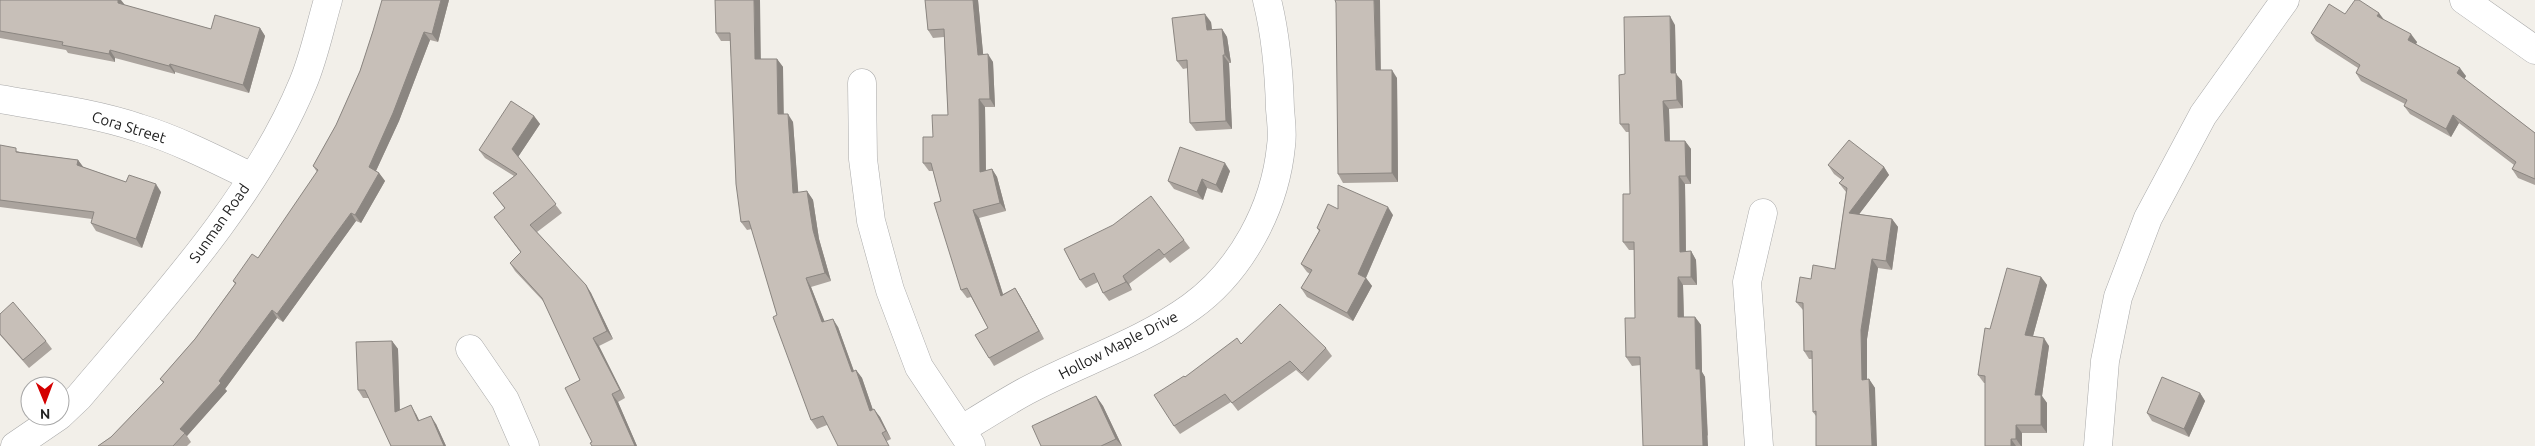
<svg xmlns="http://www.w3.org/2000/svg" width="2535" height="446" font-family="Ubuntu,sans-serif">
<rect width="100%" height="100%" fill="#f2efe9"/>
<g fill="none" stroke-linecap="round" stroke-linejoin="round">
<defs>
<path id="street" d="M2464,0L2535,50
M862,83L863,159L871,221L890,290L919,367L971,445
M0,99C46,107 94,113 139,128C178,140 215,159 252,177
M470,349L505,400L525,446
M60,415L79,397C159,302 255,199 303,83C314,57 320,27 328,0
M961,430C982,417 1004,403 1026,391C1080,362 1141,343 1191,307C1241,271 1275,208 1281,146C1283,134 1281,121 1280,109C1279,71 1276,36 1267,0
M15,446L59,416
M1759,446L1747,282L1763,213
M2098,446L2105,361L2118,297L2148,218L2203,115L2285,0"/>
</defs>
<!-- street casing -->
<use href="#street" stroke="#a9a9a9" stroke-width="29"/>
<!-- street -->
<use href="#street" stroke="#fff" stroke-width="28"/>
</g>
<!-- wall -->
<path fill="#aba49e" d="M0,0L124,5L211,29L260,28L265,36L249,93L175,72V74L115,58V62L68,53L66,50L0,38Z
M449,0L438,42L430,40L399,121L376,171L379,173L385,181L361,223L356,221L283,322L277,318L225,389L227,391L187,436L191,442L187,446H98L111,437L163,383L160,379L195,339L235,284L233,281L258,258L317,172L313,166L336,125L360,71L373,31Z
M715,0L761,59H777L783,67V114L793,122L798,193L807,191L813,200L819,239L831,281L811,287L824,321L838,327L854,371L856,370L862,378L873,410L880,417L891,439L887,441L827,425L817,429L811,420L777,315L752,229L747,230L741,222L730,41H721L716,33Z
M925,0H978L983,54L993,62L995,107H985L986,171L992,169L997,177L1006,211L979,218L1003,294L1015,288L1020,296L1044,339L994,366L989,358L988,328L971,297L967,298L961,290L941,201L933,171H929L923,163L933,137L948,115L944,37L933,38L928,30Z
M2345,14L2384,20L2417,42L2416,44L2466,76L2464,79L2535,133V185L2518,178L2512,169L2514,165L2459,123L2451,137L2410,114L2404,106L2405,104L2361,81L2356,73L2358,68L2316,41L2311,33Z
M1211,22L1212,30L1222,29L1227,37L1231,63H1229L1232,129L1196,131L1190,123L1188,68L1183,69L1177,61Z
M1675,25L1676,74L1682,81L1683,108L1669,109L1670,141H1685L1691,149V184H1685L1686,252L1691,251L1696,260L1697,285H1683L1684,317H1695L1701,325L1702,372L1705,377L1708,436L1641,365L1632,366L1626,357L1635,318L1634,250H1629L1623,242L1630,194L1629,132H1626L1620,124L1625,74Z
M1381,70L1397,78L1398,182L1343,183L1338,174Z
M534,116L540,124L518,157L562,213L537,232L586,285L591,293L613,339L599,346L625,398L618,402L637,446H592V442L580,380L544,302L515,271L510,263L521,253L494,217L505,209L493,193L514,176L485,158L479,150Z
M0,145L20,152L78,160L83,167L126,182L161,192L142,248L96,231L91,223L92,219L0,207Z
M1828,165L1884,167L1889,175L1859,214L1892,219L1898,227L1892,270L1878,268L1867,339V380L1869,379L1875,388L1816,416L1813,412L1812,359H1809L1804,351L1803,310L1796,302L1811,279L1835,269L1846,192L1839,183L1842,180L1834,174Z
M1230,171L1222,193L1207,188L1203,200L1174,189L1168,181Z
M1338,209L1393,215L1366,278L1372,286L1353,321L1307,297L1301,288L1310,274L1307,272L1301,264L1319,231L1317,228Z
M1184,240L1190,248L1170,263L1165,257L1129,284L1132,290L1109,301L1103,293L1098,282L1086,288L1080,280L1064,249Z
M2041,277L2047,285L2033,336L2049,346L2042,396L2047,403V433H2022V446H1985V383H1984L1978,375L1990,329Z
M0,314L46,341L52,349L29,368L0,335Z
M392,341L398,349L400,410L416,414L419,420L436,424L446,446H391L369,398H363L358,390Z
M1241,344L1326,348L1332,356L1308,381L1296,370L1238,411L1231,402L1180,434L1174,426L1185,377Z
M2200,393L2205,401L2189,437L2152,421L2147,413Z
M1096,396L1103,406L1122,446H1041Z"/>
<!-- shaded-wall -->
<path fill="#8b8681" d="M118,0H121L125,5L118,3Z
M441,0H449L438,42L432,34Z
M754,0H760L761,67L755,59Z
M973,0H978L984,63L978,55Z
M1374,0H1380L1381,78L1376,70Z
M2379,13L2385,21L2377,16Z
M1205,14L1211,22L1213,39L1207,30Z
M1670,16L1675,25L1676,74L1682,81L1683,108L1677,100L1671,73Z
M260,28L265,36L249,93L243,85Z
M1222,29L1227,37L1231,63L1225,55Z
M424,32L430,40L399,121L374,175L369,167Z
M2411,34L2417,42L2414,48L2408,40Z
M110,50L115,58V62L109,54Z
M988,54L993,62L995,107L990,99Z
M1223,55L1229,63L1232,129L1226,121Z
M777,59L783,67L784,123L778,114Z
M170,64L175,72V74L169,66Z
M2460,68L2466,76L2463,82L2457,73Z
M1392,70L1397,78L1398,182L1392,173Z
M979,99L985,107L986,180L980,172Z
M1663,101L1669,109L1670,149L1665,141Z
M788,114L793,122L799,202L793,193Z
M2453,115L2459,123L2451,137L2446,129Z
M534,116L540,124L518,157L512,149Z
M1685,141L1691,149V184L1686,176Z
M78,160L84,168L77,165Z
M1225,163L1230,171L1222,193L1216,185Z
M1884,167L1889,175L1854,221L1849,213Z
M992,169L997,177L1006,211L1000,203Z
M379,173L385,181L361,223L355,215Z
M1679,176L1685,184L1686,260L1680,252Z
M1202,179L1207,188L1203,200L1197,192Z
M156,184L161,192L142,248L136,239Z
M807,191L813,200L819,239L831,281L825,273L813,230Z
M1388,207L1393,215L1364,282L1358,274Z
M973,210L979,218L1006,304L1001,296Z
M351,213L356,221L283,322L277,314Z
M1892,219L1898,227L1892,270L1886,261Z
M1691,251L1696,260L1697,285L1691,277Z
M1872,259L1878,268L1867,339V388L1862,380L1861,330Z
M1123,276L1129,284L1132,290L1126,282Z
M1678,277L1683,285L1684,325L1678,317Z
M2041,277L2047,285L2031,343L2025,335Z
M806,278L811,287L828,330L822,322Z
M1366,278L1372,286L1353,321L1347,313Z
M586,285L591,293L613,339L607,331Z
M1015,288L1020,296L1044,339L1039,331Z
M272,310L277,318L225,389L227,391L187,436L180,429L219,381Z
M1695,317L1701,325L1702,372L1705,377L1708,446H1703L1696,369Z
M833,319L838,327L857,380L852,372Z
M593,338L599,346L625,398L620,390Z
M2044,338L2049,346L2042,396L2047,403V433L2041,425L2035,395Z
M392,341L398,349L400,421L395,412Z
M856,370L862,378L876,419L870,411Z
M1869,379L1875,388L1877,446H1872Z
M2200,393L2205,401L2189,437L2184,429Z
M612,394L618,402L637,446H635Z
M1096,396L1103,406L1122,446L1116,439Z
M411,405L416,414L423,429L418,421Z
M874,409L880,417L891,439L886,431Z
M431,416L436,424L446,446H444Z
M2016,425L2022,433V446H2021L2016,439Z
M2011,439L2016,446H2011Z"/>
<!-- building -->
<path fill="#c7bfb8" stroke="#8b8681" d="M0,0H118V3L211,29L215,15L260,28L243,85L170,64L169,66L110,50L109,54L62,45L63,42L0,31Z
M382,0H441L432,34L424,32L393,113L369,167L379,173L355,215L351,213L277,314L272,310L219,381L221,383L180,429L185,433L173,446H98L111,437L164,382L160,379L195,339L236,283L233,281L252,254L258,258L318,170L313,166L336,125L360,71L373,31Z
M715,0H754L755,59H777L778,114H788L793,193L807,191L813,230L825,273L806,278L822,322L833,319L852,372L856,370L870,411L874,409L886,431L882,433L889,446H838L823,416L811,420L773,317L777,315L749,221L741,222L736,184L730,33H716Z
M925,0H973L978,55L988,54L990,99H979L980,172L992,169L1000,203L973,210L1001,296L1015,288L1039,331L989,358L975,335L988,328L967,288L961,290L934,203L941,201L931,163H923V137H933L932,115H948L944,29L928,30Z
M1335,0H1374L1376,70H1392V173L1338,174L1336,3Z
M2355,0H2359L2379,13L2377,16L2411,34L2408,40L2460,68L2457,73L2535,133V179L2512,169L2516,162L2453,115L2446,129L2404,106L2407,100L2356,73L2360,65L2311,33L2329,4L2345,14Z
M1205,14L1207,30L1222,29L1225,55H1223L1226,121L1190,123L1187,60L1177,61L1172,18Z
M1670,16L1671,73H1676L1677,100L1663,101L1665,141H1685L1686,176H1679L1680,252L1691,251V277H1678V317H1695L1696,369H1700L1703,446H1643L1640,357H1626L1625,318H1635L1634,242H1623V194H1630L1629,124H1620L1619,75L1625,74L1624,17Z
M511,101L534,116L512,149L556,204L530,225L586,285L607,331L593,338L620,390L612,394L635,446H592L590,443L592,442L565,388L580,380L542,298L510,263L521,252L494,217L505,208L493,193L517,174L479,150Z
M1849,140L1884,167L1849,213L1892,219L1886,261L1872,259L1861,330L1862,380L1869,379L1872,446H1816V411L1813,412L1812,351H1804L1803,303L1796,302L1800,277L1811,279L1813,265L1835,269L1847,188L1839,183L1844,178L1828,165Z
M0,145L16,148V152L78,160L77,165L126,182L129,175L156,184L136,239L91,223L94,212L0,200Z
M1180,147L1225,163L1216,185L1202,179L1197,192L1168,181Z
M1338,185L1388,207L1358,274L1366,278L1347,313L1301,288L1312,270L1301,264L1320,230L1317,228L1328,204L1338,209Z
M1151,196L1184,240L1164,255L1159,249L1123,276L1126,282L1103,293L1094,273L1080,280L1064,249L1113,225Z
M2007,268L2041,277L2025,335L2044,338L2035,395H2041V425H2016V439H2011V446H1985V376L1978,375L1985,328L1990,329Z
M13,302L46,341L23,360L0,334V314Z
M1280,304L1326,348L1302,373L1290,361L1232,403L1225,394L1174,426L1154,395L1184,376L1185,377L1237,338L1241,344Z
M392,341L395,412L411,405L418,421L431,416L444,446H391L365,390H358L356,342Z
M2162,377L2200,393L2184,429L2147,413Z
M1096,396L1116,439L1101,446H1041L1032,426Z"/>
<g text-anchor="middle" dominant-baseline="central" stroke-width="5" stroke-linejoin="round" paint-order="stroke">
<!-- street labels -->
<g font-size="15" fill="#222" stroke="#fff">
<text transform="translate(129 127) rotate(17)">Cora Street</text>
<text transform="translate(219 223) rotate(-55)">Sunman Road</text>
<text transform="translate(1118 345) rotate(-27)">Hollow Maple Drive</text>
</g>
</g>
<!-- north arrow -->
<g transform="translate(45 401) rotate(179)"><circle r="24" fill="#ffffff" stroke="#a7a7a7"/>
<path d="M0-4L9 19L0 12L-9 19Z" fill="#d40000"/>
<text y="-8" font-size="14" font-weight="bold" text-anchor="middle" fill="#222222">N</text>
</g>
</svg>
